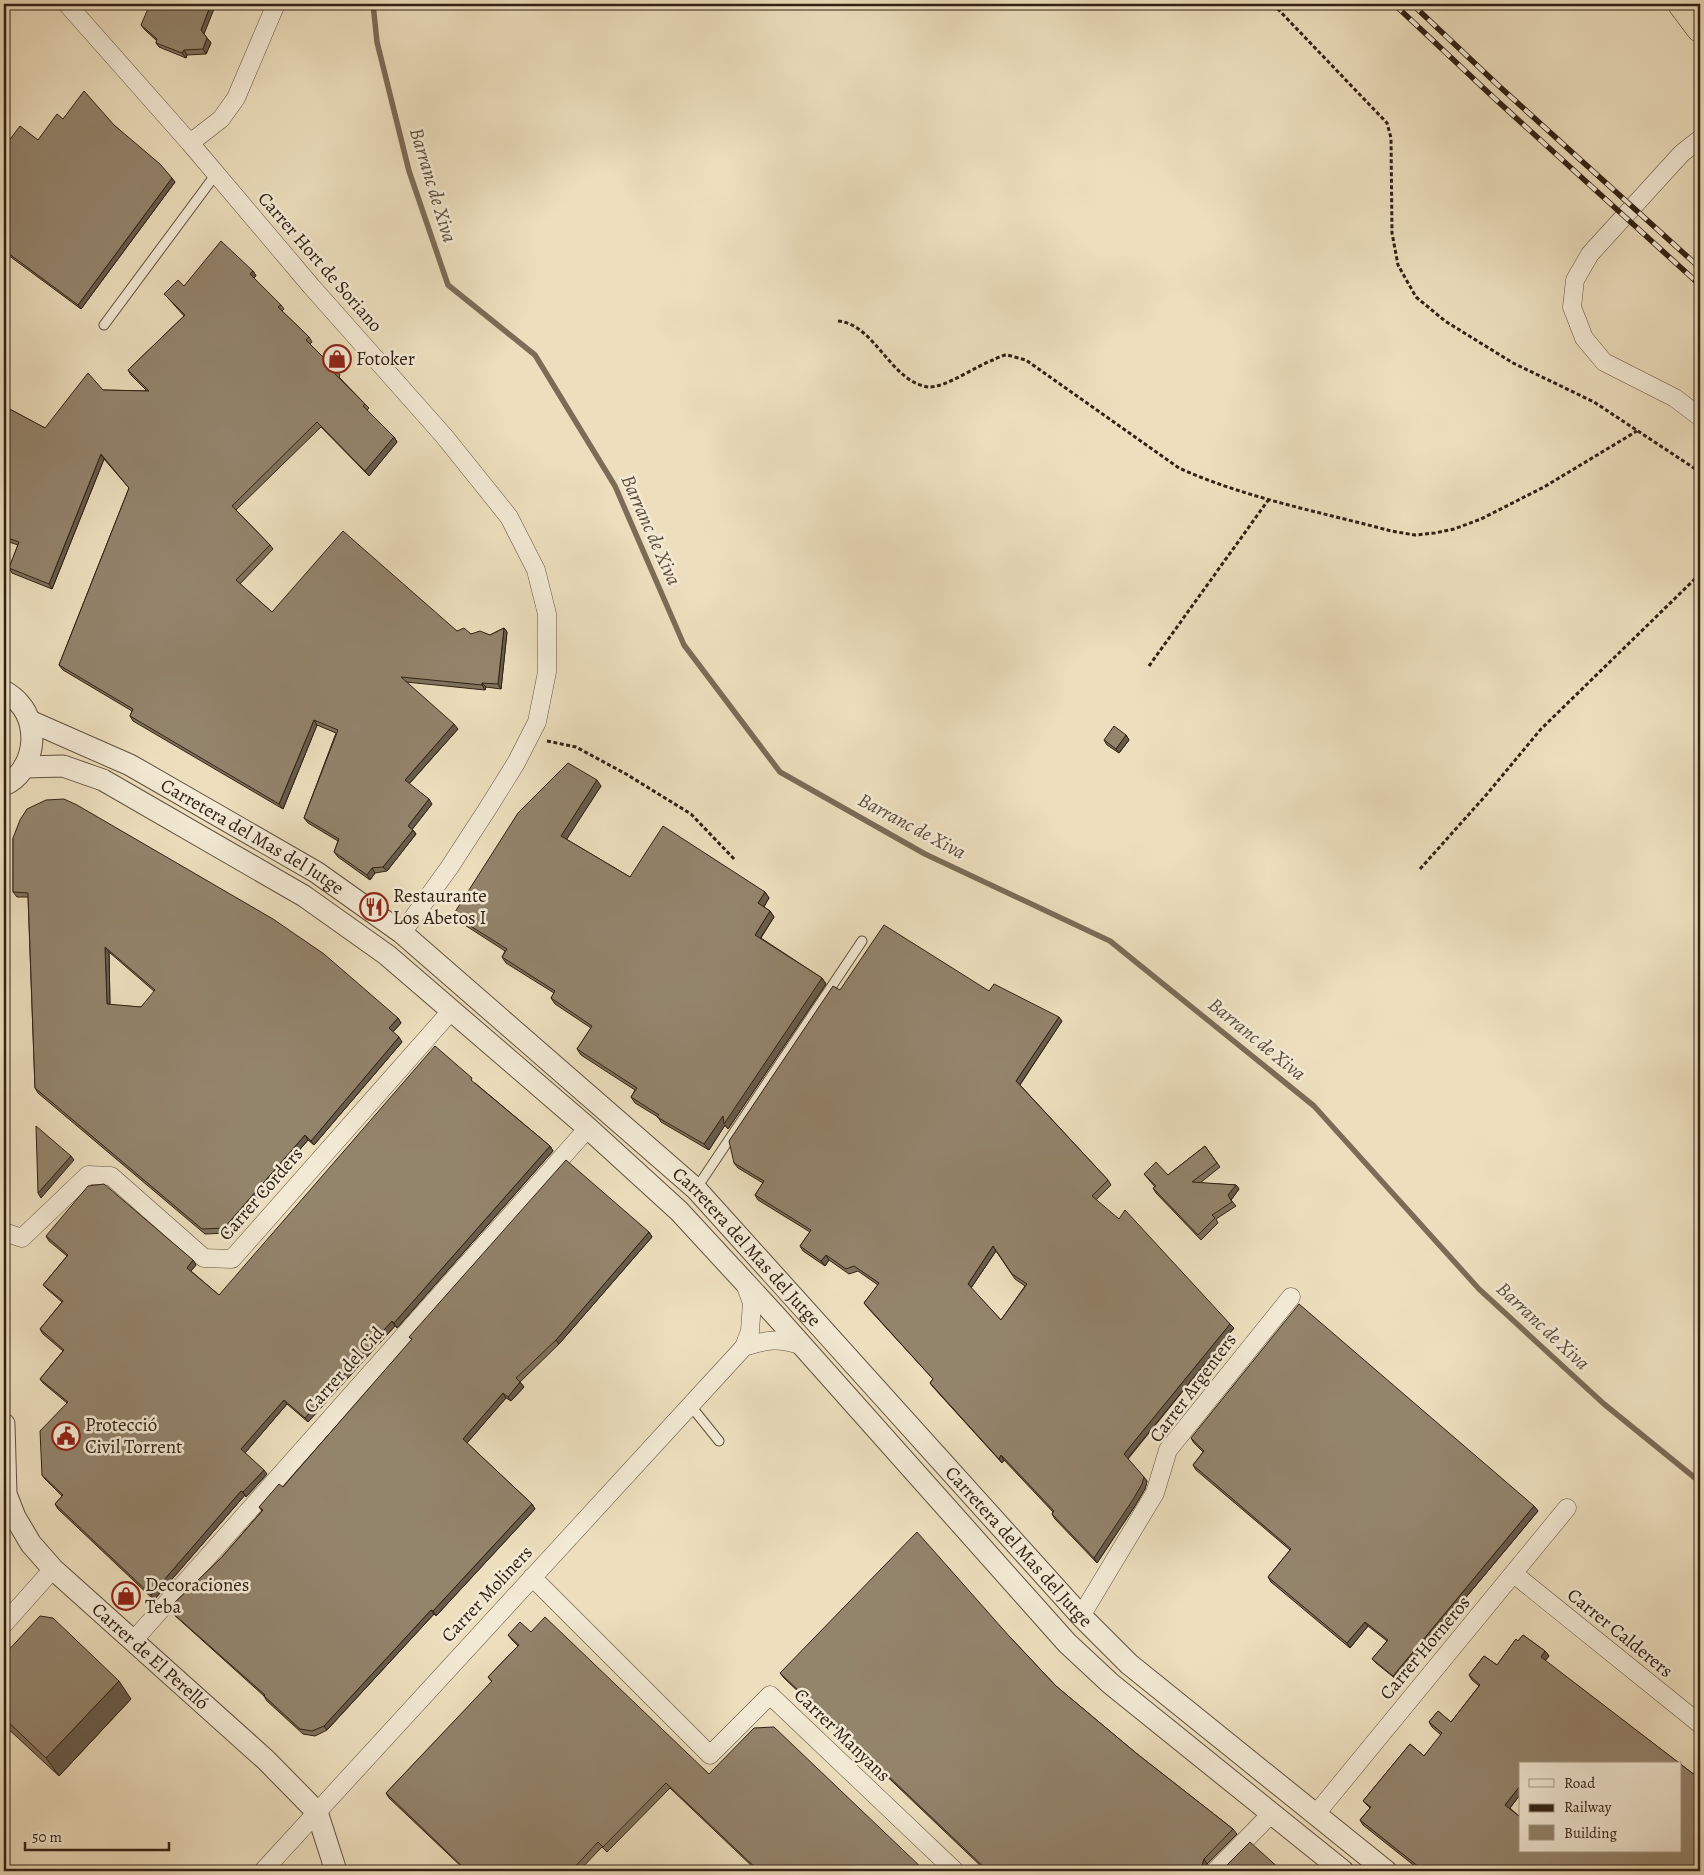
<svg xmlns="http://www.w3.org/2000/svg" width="1704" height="1875" font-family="Alegreya,serif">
<rect width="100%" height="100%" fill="#eddfbe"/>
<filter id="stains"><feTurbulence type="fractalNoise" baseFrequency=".004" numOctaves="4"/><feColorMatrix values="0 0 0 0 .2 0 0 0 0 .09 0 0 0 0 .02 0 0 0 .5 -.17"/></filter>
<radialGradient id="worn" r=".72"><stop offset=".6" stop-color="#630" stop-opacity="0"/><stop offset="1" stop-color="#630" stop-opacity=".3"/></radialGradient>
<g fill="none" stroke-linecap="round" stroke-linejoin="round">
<!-- stream -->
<path stroke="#7b6c57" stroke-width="5.5" d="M373,4L377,42L409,171L448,285L535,355L615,486L684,645L780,772L925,854L1110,941L1314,1106L1479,1289L1604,1404L1700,1482"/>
<defs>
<path id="service" d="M104,325L216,174
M696,1189L862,941
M690,1405L719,1441"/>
<path id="minor" d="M67,4L190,143L311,286L444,436L509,517L536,570L547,614V672L537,722L516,763L488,808L449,868L402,933
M1700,139L1682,153L1590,254L1575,280L1572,307L1584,338L1604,362L1675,398L1700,417
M190,143L221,119L236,98L276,4
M4,1232L22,1238L88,1175L111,1176L204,1258L232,1259L451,1011
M744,1347C768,1339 779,1338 803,1346
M1514,1574L1700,1724
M532,1577L710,1755L770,1695L955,1871
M1081,1616L1155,1493L1168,1450L1291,1297
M4,1624L53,1569
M133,1641L588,1128
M1315,1815L1567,1508
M263,1871L744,1347L750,1331L752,1303L745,1284
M1215,1871L1272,1813"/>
<g id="tertiary">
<path d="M4,691C9,694 15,698 19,703C41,727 34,772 4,785"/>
<path id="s1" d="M30,721L130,765L316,872L402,933L696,1189L1081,1616L1129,1664L1386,1871"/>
<path d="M24,767L63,766L103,780L304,896L387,955L588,1128L679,1211L775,1315L1067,1643L1111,1684L1343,1871"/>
<path id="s2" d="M4,1424L6,1494L15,1517L31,1544L53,1569L266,1760L317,1812L336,1871"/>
</g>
<path id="motorway" d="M1682,4L1700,28"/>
</defs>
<!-- service casing -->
<use href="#service" stroke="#60503e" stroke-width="11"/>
<!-- minor casing -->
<use href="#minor" stroke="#60503e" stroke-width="19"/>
<!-- tertiary casing -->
<use href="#tertiary" stroke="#60503e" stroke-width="23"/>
<!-- motorway casing -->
<use href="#motorway" stroke="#312114" stroke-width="29"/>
<!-- path -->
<path stroke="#312114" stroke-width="3" stroke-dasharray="4 2.5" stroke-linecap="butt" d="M1273,4L1387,123L1391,138L1392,233L1398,265L1416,297L1445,321L1513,363L1594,402L1700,472
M838,321C875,324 891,383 929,387C945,388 976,366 993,360C997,358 1003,355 1007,355C1013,356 1020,359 1026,360L1179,468C1245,498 1321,512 1391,531L1415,535L1435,533L1454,529L1481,519L1544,487L1637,431
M1149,666L1269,499
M547,741L576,747L626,774L691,814L735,860
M1420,869L1487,794L1541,729L1700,574"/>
<!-- service -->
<use href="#service" stroke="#f3ead5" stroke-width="9"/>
<!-- minor -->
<use href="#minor" stroke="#f3ead5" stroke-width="18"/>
<!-- tertiary -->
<use href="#tertiary" stroke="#f3ead5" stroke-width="21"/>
<!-- motorway -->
<use href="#motorway" stroke="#eddfbe" stroke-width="28"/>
<defs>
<path id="rail" d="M1394,4L1493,97L1700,285
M1412,4L1500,87L1700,268"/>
</defs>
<!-- rail casing -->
<use href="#rail" stroke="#312114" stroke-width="5.5"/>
<!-- rail -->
<use href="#rail" stroke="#f3ead5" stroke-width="4" stroke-dasharray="11" stroke-linecap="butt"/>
</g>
<!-- wall -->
<path fill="#7e725d" stroke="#312114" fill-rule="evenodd" d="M141,25L204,34L211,43L206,54L187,55L186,58L159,47L156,43L157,41L145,30Z
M63,119L114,125L175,182L81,309L4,252V139L8,142L38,140Z
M253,271L256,276L254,278L281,305L284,309L282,311L309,337L312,342L310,344L337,371L340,375L339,377L365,404L369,408L367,410L394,437L397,442L369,476L321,427L236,510L270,545L273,549L240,584L272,612L457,631L471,634L490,635L504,628L507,632L501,689L486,687L485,690L406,682L458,729L409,784L432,804L412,829L416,834L387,871L375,873L370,880L338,857L334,852L338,841L308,823L304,818L336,733L317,725L283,809L133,721L130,716L132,711L63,670L59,665L129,488L104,459L52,589L12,573L9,568L18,545L9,542L5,537L8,532L4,530V406L45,428L103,390L147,391L131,375L128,370L184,316L168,298L164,294L184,286Z
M1126,735L1129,740L1119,753L1107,745L1104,740Z
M601,786L566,839L630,877L765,892L769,898L764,907L770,911L774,917L761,938L822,978L826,984L728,1129L725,1125L709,1150L661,1122L658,1117L635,1103L631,1097L635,1090L581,1055L577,1049L591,1028L555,1004L551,998L554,993L506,963L502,957L505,951L457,920L453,915Z
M13,838L398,1018L401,1023L393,1032L402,1042L314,1145L308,1140L228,1233L205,1234L38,1093L35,1088L28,897H17L13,892ZM109,952L155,992L141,1007L110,1005Z
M840,990L989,991L1062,1021L1020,1085L1108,1180L1111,1185L1096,1200L1234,1328L1128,1459L1147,1481L1145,1489L1135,1506L1097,1563L1055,1519L1052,1514L1053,1512L1004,1460L1002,1463L933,1387L930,1383L933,1379L868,1308L864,1303L878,1285L858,1271L849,1274L829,1260L825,1266L803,1251L800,1246L810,1232L758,1200L755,1195L763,1183L738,1168L734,1163ZM996,1251L1015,1279L1025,1286L1001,1320L971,1288Z
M475,1083L550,1146L553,1151L397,1328L395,1326L308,1422L287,1404L245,1453L267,1474L246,1497L245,1495L154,1600L58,1509L55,1504L62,1496L45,1479L42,1475L67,1403L43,1383L40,1379L63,1351L43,1334L40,1329L62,1302L47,1289L43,1285L67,1256L49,1241L46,1236L193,1260L196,1265L191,1271L219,1295Z
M1205,1146L1220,1167L1200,1183L1236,1185L1239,1189L1231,1200L1236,1206L1216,1219L1218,1223L1201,1240L1156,1193L1153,1188L1155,1187L1144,1174L1168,1175Z
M649,1232L652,1237L559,1344L520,1382L524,1387L511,1401L506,1398L467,1443L532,1504L535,1509L436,1616L434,1614L327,1730L315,1736L303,1734L267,1701L264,1696L172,1613L168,1609L222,1557L262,1511L259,1507L283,1487L295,1473L412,1340L409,1337Z
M1191,1438L1534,1506L1538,1511L1397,1680L1376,1663L1372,1659L1387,1641L1368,1626L1350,1648L1271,1582L1268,1577L1290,1550L1196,1470L1193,1465L1203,1452L1194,1443Z
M531,1632L709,1774L925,1871H757L670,1788L607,1852L602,1847L579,1871H466L389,1798L386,1793L492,1682L488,1677L518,1646L512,1640L508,1635Z
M1523,1635L1545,1651L1549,1656L1545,1661L1700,1779V1871H1421L1363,1825L1360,1820L1370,1808L1363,1801L1410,1744L1424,1756L1441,1735L1432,1727L1429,1722L1438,1711L1451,1722L1479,1686L1472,1680L1469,1675L1484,1656L1497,1665L1516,1639L1518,1641ZM1520,1764H1680V1851H1520V1817L1510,1808L1520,1795Z
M1009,1636L1056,1686L1136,1753L1233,1829L1237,1834L1207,1864L1205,1871H986L784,1678L780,1673Z
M4,1655L131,1699L59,1776L4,1725Z"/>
<!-- shaded-wall -->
<path fill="#675c4c" stroke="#312114" d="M211,4H216L204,34L201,30Z
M207,38L211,43L206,54L203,49Z
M184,50L187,55L186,58L182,53Z
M172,178L175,182L81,309L78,305Z
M253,271L256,276L253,279L250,274Z
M394,437L397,442L369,476L365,471Z
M101,454L104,459L52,589L49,584Z
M504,628L507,632L501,689L498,684Z
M482,683L486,687L485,690L482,685Z
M314,720L317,725L283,809L279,804Z
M454,724L458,729L408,785L405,780Z
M1126,735L1129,740L1119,753L1116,749Z
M597,780L601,786L565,842L561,836Z
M429,799L432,804L411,831L408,826Z
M413,830L416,834L387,871L383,867Z
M372,868L375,873L370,880L367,875Z
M765,892L769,898L762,909L758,903Z
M770,911L774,917L759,940L755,935Z
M105,947L109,952L110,1009L107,1004Z
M822,978L826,984L728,1129L725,1125L709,1150L704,1144L723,1116Z
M1059,1017L1062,1021L1019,1086L1016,1081Z
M398,1018L401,1023L392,1033L389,1028Z
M399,1037L402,1042L314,1145L311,1141Z
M305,1135L308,1140L228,1233L224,1228Z
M550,1146L553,1151L397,1328L394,1323Z
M71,1156L74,1160L41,1198L38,1193Z
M1236,1185L1239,1189L1231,1200L1228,1195Z
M649,1232L652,1237L559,1344L556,1340Z
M993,1246L996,1251L971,1288L968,1284Z
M826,1255L829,1260L825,1266L821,1261Z
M193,1260L196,1265L190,1272L187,1268Z
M392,1321L395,1326L308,1422L305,1418Z
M1230,1324L1234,1328L1127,1459L1124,1454Z
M520,1382L524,1387L511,1401L508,1397Z
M503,1393L506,1398L466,1444L463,1439Z
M284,1400L287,1404L244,1454L241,1449Z
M1001,1455L1004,1460L1002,1463L999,1459Z
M264,1470L267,1474L246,1497L243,1492Z
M1144,1477L1147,1481L1145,1489L1135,1506L1097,1563L1094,1558Z
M241,1491L245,1495L154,1600L151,1595Z
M532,1504L535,1509L436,1616L433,1611Z
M1534,1506L1538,1511L1397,1680L1393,1676Z
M431,1610L434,1614L327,1730L324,1726Z
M1365,1622L1368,1626L1350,1648L1347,1643Z
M1545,1651L1549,1656L1544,1662L1541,1657Z
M119,1681L131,1699L59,1776L46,1758Z
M1520,1786V1795L1509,1809L1505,1805Z
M1204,1859L1207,1864L1205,1871H1203L1201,1868Z"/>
<!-- building -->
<path fill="#93846c" stroke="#312114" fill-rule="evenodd" d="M150,4H211L201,30L207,38L203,49L184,50L182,53L156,43L157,39L141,25Z
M84,91L114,125L160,164L172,178L78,305L4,250V139L8,142L20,126L38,140L57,114L63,119Z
M221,241L253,271L250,274L281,305L278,307L309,337L306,340L337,371L334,373L365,404L363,406L394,437L365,471L317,422L232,506L270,545L236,580L272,612L343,531L457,631L464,628L471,634L480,631L490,635L504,628L498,684L482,683V685L401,677L454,724L405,780L429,799L408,826L413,830L383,867L372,868L367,875L334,852L339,839L304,818L338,730L314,720L279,804L130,716L133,709L59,665L129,488L101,454L49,584L9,568L19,542L5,537L9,529L4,527V406L45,428L88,373L103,390L149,391L128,370L185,315L164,294L178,280L184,286Z
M1114,726L1126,735L1116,749L1104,740Z
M568,763L597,780L561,836L630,877L663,826L765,892L758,903L770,911L755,935L822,978L724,1124L723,1116L704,1144L657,1117L659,1115L631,1097L637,1088L577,1049L592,1026L551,998L555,991L502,957L507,949L453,915L518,813Z
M64,799L77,805L273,919L324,954L398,1018L389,1028L399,1037L311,1141L305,1135L224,1228L202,1229L35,1088L28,893L13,892V838L20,820L27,809L46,800ZM105,947L155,990L141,1007L107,1004Z
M884,925L989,991L994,984L1059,1017L1016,1081L1108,1180L1092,1196L1119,1219L1125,1210L1230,1324L1124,1454L1144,1477L1142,1484L1132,1501L1094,1558L1052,1514L1054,1511L1001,1455L999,1459L930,1383L933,1379L864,1303L879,1283L854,1266L846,1269L826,1255L821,1261L800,1246L811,1230L755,1195L764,1181L734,1163L729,1141L833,986L840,990ZM993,1246L1012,1274L1027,1284L1001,1320L968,1284Z
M435,1046L472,1078L471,1080L550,1146L394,1323L392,1321L305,1418L284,1400L241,1449L264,1470L243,1492L241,1491L151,1595L55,1504L63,1495L42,1475L40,1431L68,1402L40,1379L64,1350L40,1329L63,1301L43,1285L68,1255L46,1236L88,1186L104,1184L193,1260L187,1268L219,1295Z
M36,1126L71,1156L38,1193Z
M1205,1146L1217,1163L1192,1182L1236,1185L1228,1195L1232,1202L1212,1215L1215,1218L1198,1235L1153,1188L1156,1186L1144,1174L1156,1162L1168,1175Z
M566,1160L649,1232L556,1340L516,1378L520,1382L508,1397L503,1393L463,1439L532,1504L433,1611L431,1610L324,1726L312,1731L300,1729L264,1696L265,1695L168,1609L222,1557L263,1510L259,1507L279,1484L283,1487L295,1473L412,1339L409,1337Z
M1299,1304L1534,1506L1393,1676L1372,1659L1388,1640L1365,1622L1347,1643L1268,1577L1291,1549L1193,1465L1204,1451L1191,1438Z
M917,1532L1009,1636L1056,1686L1136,1753L1233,1829L1204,1859L1201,1868L1203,1871H988L780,1673Z
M40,1616L53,1618L119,1681L46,1758L4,1718V1655Z
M545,1617L709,1774L754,1728L774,1727L925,1871H759L666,1783L603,1847L598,1842L571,1871H467L386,1793L492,1681L488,1677L519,1645L508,1635L520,1622L531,1632Z
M1523,1635L1545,1651L1541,1657L1700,1779V1871H1424L1360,1820L1371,1807L1363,1801L1410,1744L1424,1756L1442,1733L1429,1722L1438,1711L1451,1722L1480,1685L1469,1675L1484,1656L1497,1665L1516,1639L1518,1641ZM1520,1764H1680V1851H1520V1817L1505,1805L1520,1786Z
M1250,1842L1282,1871H1221Z"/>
<!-- icons -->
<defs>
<symbol id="shop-ring" viewBox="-11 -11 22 22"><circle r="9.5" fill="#f3ead5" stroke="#8f2418" stroke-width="1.5"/><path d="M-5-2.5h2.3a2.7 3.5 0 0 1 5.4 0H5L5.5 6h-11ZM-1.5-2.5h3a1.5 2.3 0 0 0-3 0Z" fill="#8f2418"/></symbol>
<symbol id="restaurant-ring" viewBox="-11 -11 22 22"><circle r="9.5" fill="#f3ead5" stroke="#8f2418" stroke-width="1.5"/><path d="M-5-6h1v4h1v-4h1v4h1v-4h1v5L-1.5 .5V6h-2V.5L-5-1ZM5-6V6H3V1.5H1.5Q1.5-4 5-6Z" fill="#8f2418"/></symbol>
<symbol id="civic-ring" viewBox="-11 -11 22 22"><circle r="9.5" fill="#f3ead5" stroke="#8f2418" stroke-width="1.5"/><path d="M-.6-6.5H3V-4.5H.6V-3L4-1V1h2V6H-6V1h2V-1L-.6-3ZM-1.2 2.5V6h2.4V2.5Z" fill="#8f2418"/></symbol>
</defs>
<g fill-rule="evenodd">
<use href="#shop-ring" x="321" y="343" width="32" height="32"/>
<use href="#restaurant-ring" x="358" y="891" width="32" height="32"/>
<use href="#civic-ring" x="50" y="1420" width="32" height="32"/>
<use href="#shop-ring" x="110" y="1580" width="32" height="32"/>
</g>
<g text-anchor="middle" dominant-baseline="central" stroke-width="5" stroke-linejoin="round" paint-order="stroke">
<!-- street labels -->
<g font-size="19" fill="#312114" stroke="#f3ead5">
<text transform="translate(320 262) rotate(49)">Carrer Hort de Soriano</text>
<text stroke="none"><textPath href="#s1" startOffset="251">Carretera del Mas del Jutge</textPath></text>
<text transform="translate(261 1194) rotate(-49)">Carrer Corders</text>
<text stroke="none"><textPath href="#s1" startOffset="896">Carretera del Mas del Jutge</textPath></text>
<text transform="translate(344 1370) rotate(-48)">Carrer del Cid</text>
<text transform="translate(1193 1388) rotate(-53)">Carrer Argenters</text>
<text stroke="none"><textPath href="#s1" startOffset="1301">Carretera del Mas del Jutge</textPath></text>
<text transform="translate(487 1594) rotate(-47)">Carrer Moliners</text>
<text transform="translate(1620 1633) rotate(39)">Carrer Calderers</text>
<text transform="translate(1425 1648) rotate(-50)">Carrer Horneros</text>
<text stroke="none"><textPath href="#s2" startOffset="290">Carrer de El Perelló</textPath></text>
<text transform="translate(842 1735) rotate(44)">Carrer Manyans</text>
</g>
<!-- poi labels -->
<g font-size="19" fill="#312114" stroke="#f3ead5" text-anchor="start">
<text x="356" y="359">Fotoker</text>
<text x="393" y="896">Restaurante<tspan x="393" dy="22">Los Abetos I</tspan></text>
<text x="85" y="1425">Protecció<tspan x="85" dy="22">Civil Torrent</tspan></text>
<text x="145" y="1585">Decoraciones<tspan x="145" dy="22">Teba</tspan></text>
</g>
<!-- water labels -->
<g font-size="20" font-style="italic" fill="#5c4d3b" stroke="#f3ead5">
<text transform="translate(433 185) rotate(73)">Barranc de Xiva</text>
<text transform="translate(651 530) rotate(66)">Barranc de Xiva</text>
<text transform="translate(912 826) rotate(28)">Barranc de Xiva</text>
<text transform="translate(1257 1039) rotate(39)">Barranc de Xiva</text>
<text transform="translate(1543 1326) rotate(43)">Barranc de Xiva</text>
</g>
</g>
<!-- margin -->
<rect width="1704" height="1875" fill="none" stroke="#eddfbe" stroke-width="20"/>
<rect x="5" y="5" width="1694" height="1865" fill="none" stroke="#312114" stroke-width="2.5"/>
<rect x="10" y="10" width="1684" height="1855" fill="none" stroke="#312114"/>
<!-- legend -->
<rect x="1519" y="1762" width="162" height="90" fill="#f3ead5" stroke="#a59a88"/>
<rect x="1529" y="1779" width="25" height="8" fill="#f3ead5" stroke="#a59a88"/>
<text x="1564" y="1788" font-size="15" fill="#312114">Road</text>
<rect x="1529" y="1804" width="25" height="8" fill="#312114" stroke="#a59a88"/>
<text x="1564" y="1812" font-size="15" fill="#312114">Railway</text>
<rect x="1529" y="1825" width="25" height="15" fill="#93846c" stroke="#a59a88"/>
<text x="1564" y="1838" font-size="15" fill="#312114">Building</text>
<!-- scale -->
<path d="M25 1842v8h144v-8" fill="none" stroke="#312114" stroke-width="2.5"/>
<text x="32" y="1842" font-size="15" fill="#312114" stroke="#f3ead5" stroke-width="4" paint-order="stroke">50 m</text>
<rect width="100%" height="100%" filter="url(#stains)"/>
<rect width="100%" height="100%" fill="url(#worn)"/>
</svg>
